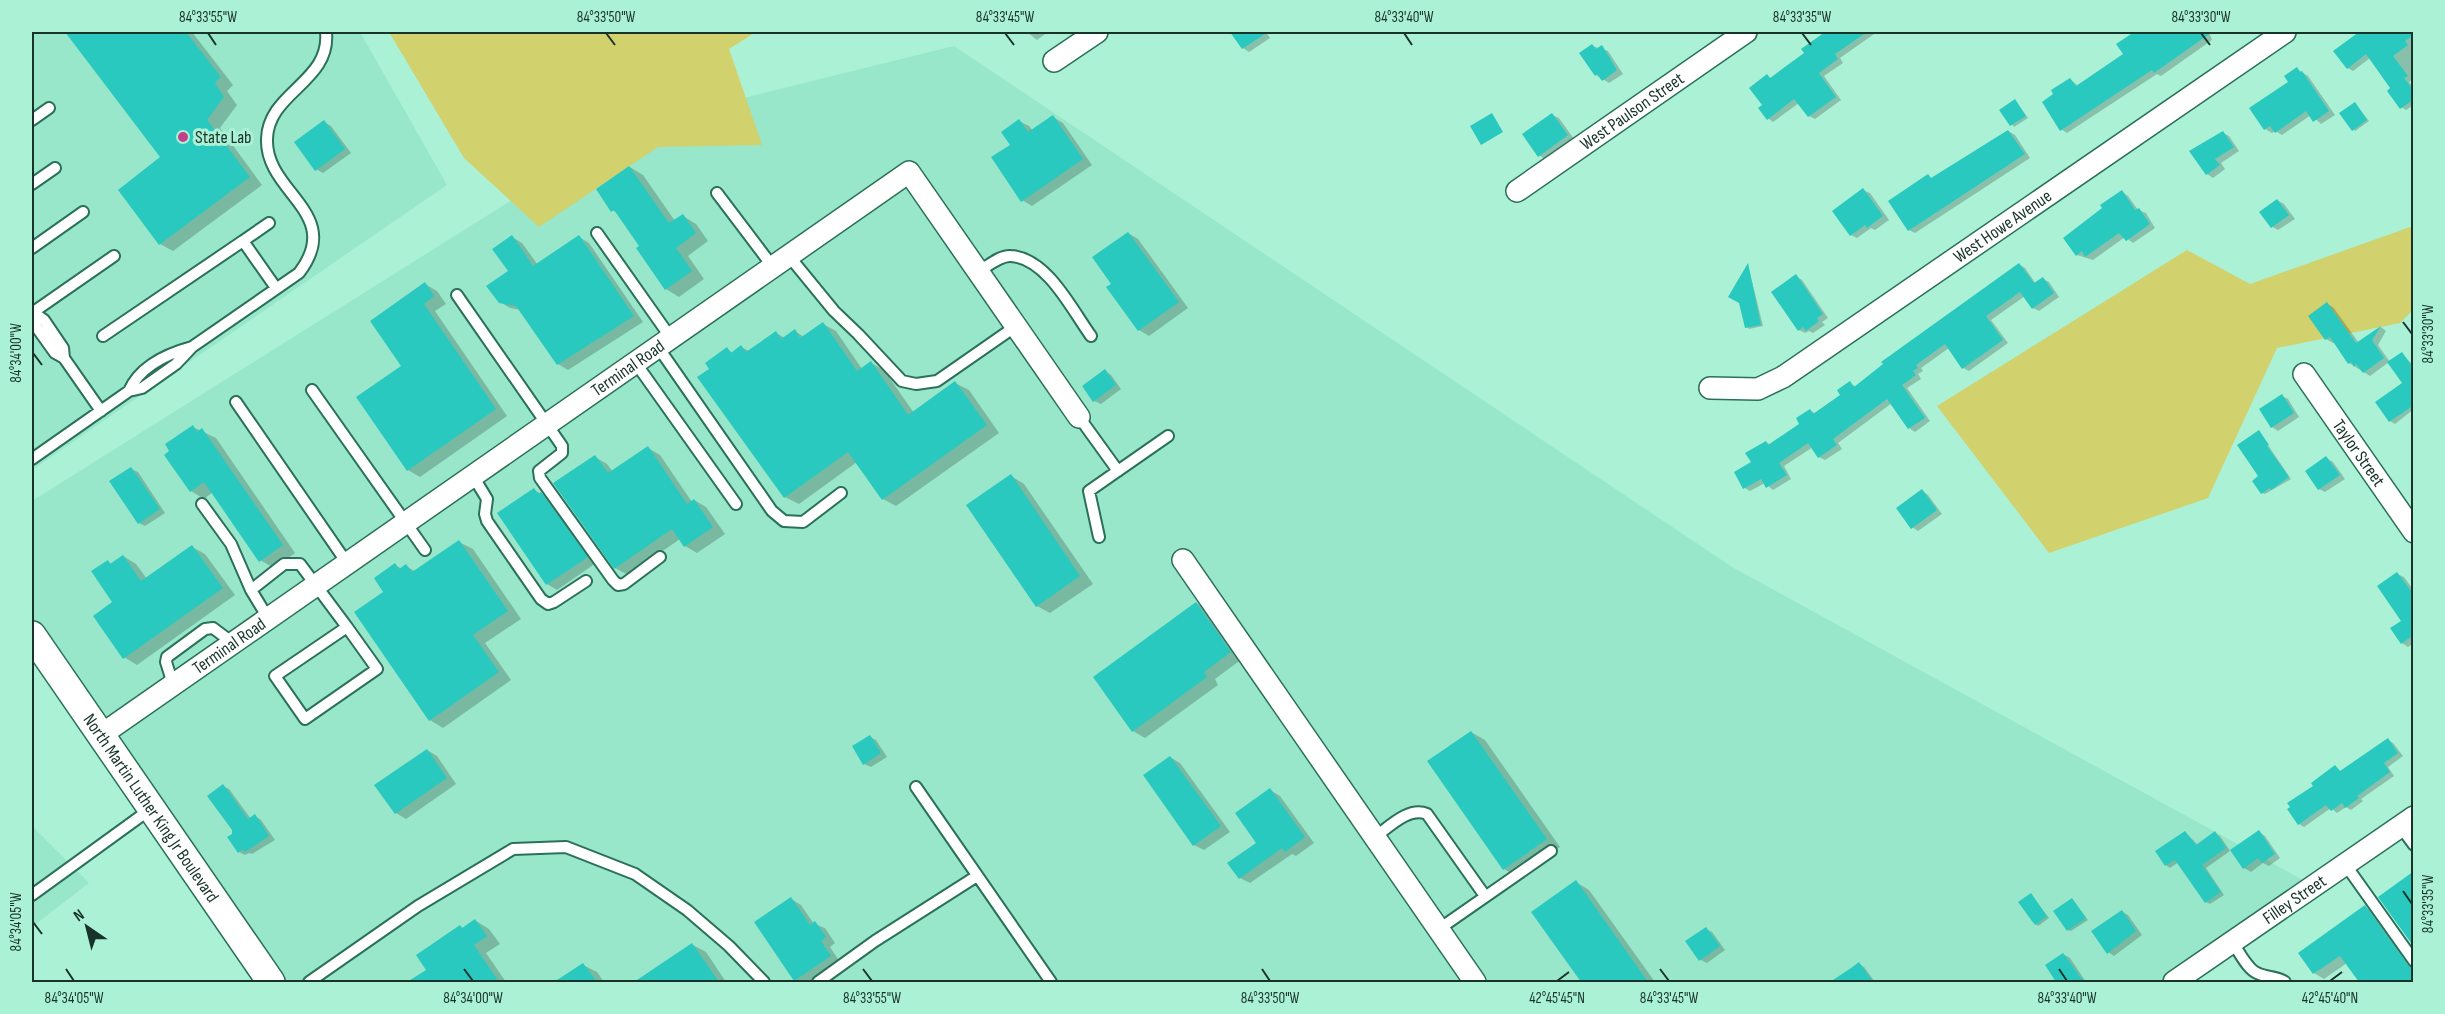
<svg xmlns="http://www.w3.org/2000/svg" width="2445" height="1014" font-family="'Sofia Sans Condensed',sans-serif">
<rect width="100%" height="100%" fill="#abf1d6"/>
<!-- built -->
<path fill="#98e7ca" d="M32,32H360L447,185L32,470Z
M954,46L1732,567L2314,886L2167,982H274L32,628V501L630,126Z
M32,826L89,883L32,927Z"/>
<!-- green -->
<path fill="#d1d16d" d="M389,32H756L729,49L762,145L658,147L539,227L464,158Z
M2413,226V310L2400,323L2277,348L2208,498L2049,553L1937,406L2187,250L2250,284Z"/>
<!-- shadow -->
<path fill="#0003" d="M67,32H192L233,85L227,91L237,105L220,128L262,185L173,251L160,244L162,157Z
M1027,32H1048L1037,40Z
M1232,32H1266L1270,38L1249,52L1243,48Z
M1829,32H1877L1840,58L1843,63L1824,76L1841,100L1815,119L1809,116L1799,103L1773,122L1768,118L1764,105L1767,76L1772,79L1806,53L1804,49Z
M2137,32H2147L2149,35L2154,32H2209L2212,40L2161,76L2157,74L2067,133L2061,129L2071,80L2078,86L2126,54L2118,44Z
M2362,32H2408L2414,39V78L2409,82L2414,88V105L2406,110L2401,107L2392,89L2370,58L2353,71L2348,68L2335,51Z
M1592,46L1608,51L1623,74L1609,83L1596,75L1581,54Z
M2297,69L2308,76L2335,115L2321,124L2311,115L2282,135L2275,131L2272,133L2265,129L2251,109L2290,82Z
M2017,103L2028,118L2014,127L2001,110Z
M2355,103L2369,121L2355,131L2353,129Z
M1552,115L1559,118L1574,139L1545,159L1539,155Z
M1053,117L1063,123L1092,165L1032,206L1022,200L1019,121L1029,126L1033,131Z
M324,122L331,126L351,153L323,173L316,169Z
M2008,131L2015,135L2030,158L1915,233L1909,230L1928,176L1933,179Z
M2223,133L2229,136L2239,151L2221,163L2225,169L2213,178L2207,174Z
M630,167L643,175L675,221L683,216L696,224L708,241L688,256L704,279L679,297L666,289L641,246L619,214L612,210Z
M1863,190L1870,193L1889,220L1875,230L1871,228L1857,238L1851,235Z
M2122,192L2128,196L2138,210L2146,213L2155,228L2133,243L2125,237L2093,260L2077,255L2104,209Z
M2277,200L2284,204L2295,219L2278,230L2271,226Z
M1128,233L1138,239L1188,308L1149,336L1139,330L1113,284Z
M512,237L522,243L538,265L579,237L589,243L643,322L568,370L558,364L521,310L510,308L500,302L510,272Z
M1748,265L1763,326L1749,329L1747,327Z
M2020,265L2025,268L2036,284L2043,279L2049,282L2059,297L2039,311L2033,308L2025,296L1991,320L2008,343L1969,371L1963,368L1949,348L1921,368L1923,371L1918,374L1921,379L1907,388L1930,421L1915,432L1909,428L1892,403L1838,443L1842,449L1825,460L1819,457L1813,447L1784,466L1791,479L1773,490L1765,483L1750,491L1745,488L1753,463L1766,442L1771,445L1801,424L1810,410L1816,414L1842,395L1850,383L1856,387Z
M1796,276L1802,280L1828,318L1822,322L1825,325L1813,333L1809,331L1805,333L1799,330Z
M425,284L437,291L446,304L435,311L507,416L420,477L408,470L403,367Z
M2327,304L2333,307L2359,343L2381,327L2386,331L2378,345L2390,362L2402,354L2414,366V409L2395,424L2390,421L2405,384L2389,362L2370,376L2349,363L2335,342L2333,343L2326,339Z
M823,324L836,331L862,369L871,363L884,370L914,413L955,383L969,390L999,433L896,506L883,499L857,462L799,504L785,497L711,369L727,349L733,353L741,347L749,351L776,333L785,338L795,331L804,337Z
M1105,371L1111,375L1121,389L1101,404L1094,401Z
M2282,396L2288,399L2299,417L2278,431L2272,427Z
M193,427L216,438L295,553L274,568L260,560L213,492L204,499L191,491L172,451Z
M2259,432L2291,479L2265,494L2262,493L2260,476Z
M648,448L660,455L692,502L694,500L706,507L725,534L697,553L685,546L680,539L628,575L615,568L595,457L607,464L613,472Z
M2326,458L2333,462L2345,479L2325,492L2319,489Z
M131,469L138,472L165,513L145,526L139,523Z
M1011,476L1024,484L1093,584L1050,613L1037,606Z
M534,490L551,499L596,563L557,590L547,584L499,513Z
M1922,491L1928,495L1942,514L1918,531L1912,527Z
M459,542L473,549L521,619L485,643L511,680L443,728L430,720L385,592L395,565L402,569L406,566L416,572Z
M192,547L205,554L235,595L137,665L124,657L108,562L112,564L123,556L136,564L147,579Z
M2397,574L2404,577L2414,591V643L2408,647L2402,643L2403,621Z
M1196,603L1208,610L1242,659L1215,679L1218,685L1145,738L1133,731Z
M1471,732L1485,740L1560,847L1518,877L1504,869Z
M870,737L876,740L887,757L871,767L864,764Z
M2388,740L2393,743L2403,756L2388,767L2394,776L2361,799L2363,801L2351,810L2346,807L2337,813L2331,808L2304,827L2299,824L2315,786L2335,767L2342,772Z
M427,750L437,756L456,784L406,819L396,813Z
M1170,757L1180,763L1230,832L1204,850L1194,845Z
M223,786L229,789L251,819L255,816L261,820L275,840L252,854L249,853L245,855L239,852Z
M1270,790L1280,796L1314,843L1296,856L1292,854L1250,883L1240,878L1258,843Z
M2185,832L2198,845L2215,833L2220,836L2230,851L2206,868L2224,895L2210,904L2206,902L2179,862L2170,868L2166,865Z
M2259,832L2265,836L2280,858L2269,866L2263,863L2251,872L2244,868Z
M1576,882L1589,890L1655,982H1583L1533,912Z
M2031,895L2049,918L2038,926L2036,924Z
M791,899L801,905L814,924L825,928L835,943L830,947L840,962L810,982H800L795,980Z
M2072,899L2088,920L2071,931L2068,930Z
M2365,907L2375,913L2414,967V982H2361L2347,963L2324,979L2314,973L2300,954Z
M2122,912L2128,915L2142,935L2114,956L2108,952Z
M476,921L489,929L500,944L486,953L506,982H410L428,970L460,926L464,929Z
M1706,929L1712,932L1725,950L1707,963L1701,960Z
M693,945L706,952L726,982H637Z
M2063,954L2070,958L2086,982H2058L2047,966Z
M1859,964L1864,967L1875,982H1840Z
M583,965L597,972L604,982H557Z"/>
<!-- building -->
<path fill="#2ac9c0" d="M65,32H186L221,77L215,83L224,97L207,120L250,177L159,245L118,190L160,157Z
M1230,32H1268L1242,49Z
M1825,32H1867L1835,54L1838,59L1819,73L1836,97L1808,117L1794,99L1767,120L1758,108L1762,105L1749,88L1767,74L1770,78L1804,53L1801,49Z
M2134,32H2212L2154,73L2152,70L2060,131L2042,102L2053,94L2051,90L2070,78L2076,86L2123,54L2116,44Z
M2359,32H2414V35L2405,41L2408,45L2393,56L2408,76L2404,78L2414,91V99L2400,109L2387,91L2390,88L2366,54L2347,69L2333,51Z
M1592,44L1596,49L1602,45L1617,70L1602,81L1597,74L1595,76L1579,53Z
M2297,67L2300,72L2302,71L2329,111L2313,122L2306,111L2275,133L2270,126L2264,130L2249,108L2288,82L2284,76Z
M2015,99L2026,116L2010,126L1999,110Z
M2355,102L2367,120L2352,131L2339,113Z
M1492,113L1503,132L1481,145L1470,126Z
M1552,113L1568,135L1538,157L1522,134Z
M1053,115L1083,159L1021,202L991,157L1010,145L1001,132L1019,119L1028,132Z
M324,120L345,149L315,171L294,142Z
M2008,130L2025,154L1908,231L1888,201L1928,174L1931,178Z
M2223,131L2234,147L2215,159L2220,165L2206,175L2189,151Z
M629,166L669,223L683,214L696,233L676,248L692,271L665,290L636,248L639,246L614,210L611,212L596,189Z
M1863,188L1883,216L1867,228L1865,225L1850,236L1832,211Z
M2122,190L2135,210L2139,208L2150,224L2126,241L2119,233L2085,257L2082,251L2076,256L2063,238L2102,208L2100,205Z
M2277,199L2289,215L2271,228L2259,212Z
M1128,232L1179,302L1138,331L1106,287L1111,284L1092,257Z
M512,235L533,266L579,235L634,316L557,365L516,306L499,303L486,286L508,271L492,249Z
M1748,263L1761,325L1745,328L1739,303L1728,297Z
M2019,263L2034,283L2043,277L2054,293L2032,309L2020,292L1986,316L2003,340L1962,369L1945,344L1916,365L1918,368L1913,371L1916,375L1902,385L1925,418L1908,429L1887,399L1833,439L1837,445L1818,458L1808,443L1779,463L1787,475L1766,488L1761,479L1743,489L1734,472L1751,462L1745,453L1766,441L1768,445L1799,424L1796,418L1810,409L1813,414L1840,395L1837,390L1850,381L1854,387L1883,364L1881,362L1888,357Z
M1796,274L1823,314L1817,318L1819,321L1806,331L1803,327L1798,331L1771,292Z
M425,282L434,296L424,304L496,409L407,471L356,397L401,366L370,321Z
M2327,302L2356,343L2381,326L2372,340L2384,358L2363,373L2356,364L2354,367L2351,362L2348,364L2330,337L2325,340L2308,316Z
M823,322L857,371L871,361L908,415L955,381L987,425L882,500L848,452L784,498L697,377L709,369L705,363L727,347L731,353L741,345L746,352L776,331L781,339L795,329L800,338Z
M2402,352L2414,369V405L2389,422L2375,402L2402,383L2387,362Z
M1105,369L1116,385L1093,402L1082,386Z
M2282,394L2294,413L2271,428L2259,409Z
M193,425L197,432L202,428L283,545L259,562L204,482L190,492L164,455L169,451L165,444Z
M2259,430L2269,445L2267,446L2289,477L2271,490L2270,488L2261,494L2252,481L2258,476L2237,445Z
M648,446L687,504L694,499L713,527L684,547L672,529L614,569L553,483L595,455L608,473Z
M2326,456L2340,475L2318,490L2305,471Z
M131,467L160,509L138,524L109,481Z
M1011,474L1080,576L1036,607L966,505Z
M534,488L538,494L541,492L588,557L546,585L497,513Z
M1922,489L1937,510L1911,529L1896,508Z
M459,540L508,611L473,635L499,672L429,721L354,612L383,592L374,578L395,563L399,569L406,564L412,572Z
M192,545L223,588L123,659L93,616L112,602L91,571L108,560L110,564L123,555L141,581Z
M2397,572L2414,595V638L2412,636L2401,644L2390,628L2401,621L2377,586Z
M1196,602L1231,652L1204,672L1207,677L1132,732L1093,677Z
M1471,731L1547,839L1503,870L1427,761Z
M870,735L881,753L863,765L852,746Z
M2388,738L2398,753L2384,763L2390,772L2357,796L2359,798L2345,808L2342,803L2331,811L2326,805L2298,825L2287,809L2290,807L2287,803L2313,786L2311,783L2335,765L2340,771Z
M427,749L447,778L395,814L374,785Z
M1170,756L1221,826L1193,846L1143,775Z
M223,784L248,819L255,814L269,836L245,852L243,849L238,853L227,837L232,834V830L207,796Z
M1270,788L1305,837L1285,852L1282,848L1239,879L1227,863L1256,843L1235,813Z
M2259,830L2275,854L2262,863L2258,858L2243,869L2230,850Z
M2185,831L2196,845L2215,831L2226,848L2202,865L2221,892L2205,903L2175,860L2165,866L2155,851Z
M2414,871V947L2378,897Z
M1576,880L1648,982H1581L1531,912Z
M2031,893L2047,916L2035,925L2018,902Z
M791,897L810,925L815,921L826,937L821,941L831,956L794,981L754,922Z
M2072,898L2086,918L2067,931L2053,911Z
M2365,905L2408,965L2414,968V978L2407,982H2359L2340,956L2313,974L2298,953Z
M2122,910L2136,931L2107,954L2091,931Z
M475,919L487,936L474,945L499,982H407L426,970L416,955L460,925L462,928Z
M1706,927L1720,946L1699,961L1685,941Z
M692,943L719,982H634Z
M2063,953L2084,982H2056L2045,965Z
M1859,962L1873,982H1830L1851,968Z
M583,963L597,982H554Z"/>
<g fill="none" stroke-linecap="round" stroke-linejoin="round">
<defs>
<path id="service" d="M32,120L49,108
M32,184L55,168
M717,193L773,267
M597,233L671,338
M243,241L269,223
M32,248L83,212
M789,256L834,311L858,334L902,381L916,384L937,381L1016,326
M978,272C988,266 1000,255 1011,256C1047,258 1072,310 1091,336
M457,295L562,446V453L539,471L540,478L613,580L618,585L624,584L660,557
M33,312L44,320L63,348L64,358
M32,313L114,256
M36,316L35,325L55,353L64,358L101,411
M103,336L243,241L276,288
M658,347L772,511L784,521L803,522L841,493
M635,362L736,504
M312,390L425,550
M129,391C140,366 166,354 192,347
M236,402L347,563
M1079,417L1118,471
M32,459L129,391L142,388L176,364L192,347L299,273C345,213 265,193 267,139C268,92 331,82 326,32
M473,476L487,499L485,514L487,521L541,599L548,604L554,602L586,581
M202,504L231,544L251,590
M1099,537L1089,491L1168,436
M268,618L251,590L284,564H300L347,627L275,676L305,719L377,669L347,627
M173,684L166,662L167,657L205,629L213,628L233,643
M916,787L1051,982
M2400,826L2414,845
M1375,837C1389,827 1409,806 1427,814L1485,896
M2345,864L2414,961
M32,895L152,808
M1439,929L1551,851
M2232,942C2239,951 2247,969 2257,973C2267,978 2276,976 2285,982
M309,982L418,906L513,849L566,847L635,874L687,910L729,946L764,982
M818,982L875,941L977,876"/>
<g id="minor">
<path d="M1054,61L1097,32"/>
<path id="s1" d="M1517,191L1746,32"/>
<path id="s2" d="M2304,374L2414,532"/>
<path id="s3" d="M1710,388L1758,389L1783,377L2285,32"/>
<path d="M1183,560L1475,982"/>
<path id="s4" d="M101,735L909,172L1079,417"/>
<path id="s5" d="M2174,982L2414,817"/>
</g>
<g id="tertiary">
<path id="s6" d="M32,635L271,982"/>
</g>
</defs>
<!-- service casing -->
<use href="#service" stroke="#2b705a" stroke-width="14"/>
<!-- minor casing -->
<use href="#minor" stroke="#2b705a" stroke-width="24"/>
<!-- tertiary casing -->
<use href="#tertiary" stroke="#2b705a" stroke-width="30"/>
<!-- service -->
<use href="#service" stroke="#fff" stroke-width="10"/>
<!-- minor -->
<use href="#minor" stroke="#fff" stroke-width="21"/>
<!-- tertiary -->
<use href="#tertiary" stroke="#fff" stroke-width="27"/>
</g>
<!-- ticks -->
<path fill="none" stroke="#18342a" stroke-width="2" d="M208,33L216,45M606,33L615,45M1005,33L1014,45M1404,33L1412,45M1802,33L1811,45M2201,33L2210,45M2403,322L2412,334M33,353L42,365M2403,891L2412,904M33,922L42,934M66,969L74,981M464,969L473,981M863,969L872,981M1262,969L1270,981M1660,969L1669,981M2059,969L2067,981M1557,981L1569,972M2330,981L2342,972"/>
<!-- markers -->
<circle fill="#c1418b" stroke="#abf1d6" stroke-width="2" cx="183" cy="137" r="6"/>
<g text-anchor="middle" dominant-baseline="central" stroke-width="6" stroke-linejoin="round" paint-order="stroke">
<!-- street labels -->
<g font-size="18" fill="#18342a" stroke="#abf1d6">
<text stroke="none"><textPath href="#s1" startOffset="140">West Paulson Street</textPath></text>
<text stroke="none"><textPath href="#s3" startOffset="342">West Howe Avenue</textPath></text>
<text stroke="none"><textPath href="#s4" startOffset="642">Terminal Road</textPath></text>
<text stroke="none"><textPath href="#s2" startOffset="96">Taylor Street</textPath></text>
<text stroke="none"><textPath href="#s4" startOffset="156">Terminal Road</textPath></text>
<text stroke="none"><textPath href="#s6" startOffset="210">North Martin Luther King Jr Boulevard</textPath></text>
<text stroke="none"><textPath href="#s5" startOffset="146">Filley Street</textPath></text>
</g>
<!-- poi labels -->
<g font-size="18" fill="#18342a" stroke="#abf1d6" text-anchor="start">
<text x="195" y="137">State Lab</text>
</g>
</g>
<!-- border -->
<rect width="2445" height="1014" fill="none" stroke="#abf1d6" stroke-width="66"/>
<!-- north arrow -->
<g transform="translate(87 927) rotate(325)" stroke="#abf1d6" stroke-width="4.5" paint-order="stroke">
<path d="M0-4.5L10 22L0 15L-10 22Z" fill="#18342a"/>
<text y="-9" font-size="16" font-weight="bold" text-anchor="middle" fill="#18342a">N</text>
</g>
<rect x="33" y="33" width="2379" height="948" fill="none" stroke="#18342a" stroke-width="2"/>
<g font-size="15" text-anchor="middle" fill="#18342a">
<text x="208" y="22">84°33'55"W</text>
<text x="606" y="22">84°33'50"W</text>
<text x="1005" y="22">84°33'45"W</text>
<text x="1404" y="22">84°33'40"W</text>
<text x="1802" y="22">84°33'35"W</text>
<text x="2201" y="22">84°33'30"W</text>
<text transform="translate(2428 334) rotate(-90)" y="5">84°33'30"W</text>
<text transform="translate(16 353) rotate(-90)" y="5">84°34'00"W</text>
<text transform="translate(2428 904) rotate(-90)" y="5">84°33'35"W</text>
<text transform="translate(16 922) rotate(-90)" y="5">84°34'05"W</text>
<text x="74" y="1003">84°34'05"W</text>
<text x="473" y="1003">84°34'00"W</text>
<text x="872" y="1003">84°33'55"W</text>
<text x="1270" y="1003">84°33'50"W</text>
<text x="1557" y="1003">42°45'45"N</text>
<text x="1669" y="1003">84°33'45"W</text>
<text x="2067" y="1003">84°33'40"W</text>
<text x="2330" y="1003">42°45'40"N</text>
</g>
</svg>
